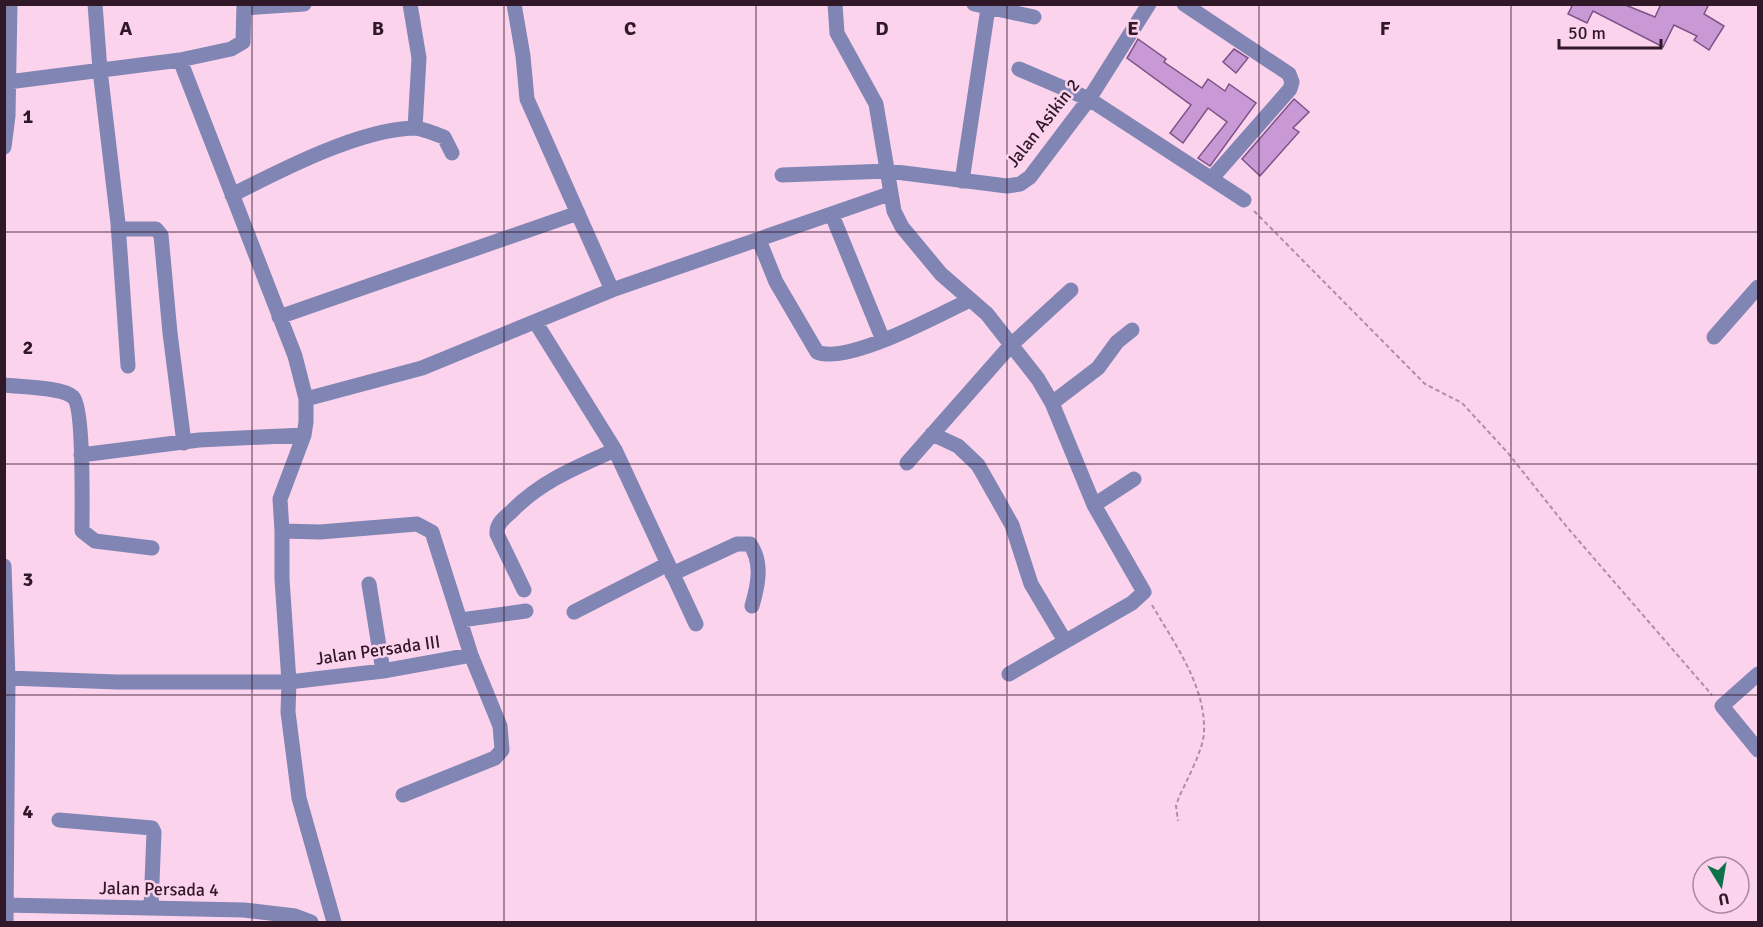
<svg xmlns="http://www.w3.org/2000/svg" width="1763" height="927" font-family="Signika,sans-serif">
<rect width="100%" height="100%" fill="#fcd3ed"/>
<!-- building -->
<path fill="#c999d5" stroke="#7c5287" stroke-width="1.5" d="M1573,4H1623L1655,17L1661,4H1709L1704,14L1724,26L1709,50L1694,40L1697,36L1674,25L1663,47L1593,11L1587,23L1568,14Z
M1138,39L1166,59L1164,62L1202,88L1208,79L1225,91L1229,84L1256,103L1210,166L1198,158L1227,122L1208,108L1183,143L1170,133L1191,105L1127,58Z
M1234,49L1248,58L1236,73L1223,62Z
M1294,99L1309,112L1293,128L1299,132L1260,176L1242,159Z"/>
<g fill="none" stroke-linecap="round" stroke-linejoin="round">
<!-- path -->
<path stroke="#b08da3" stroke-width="2" stroke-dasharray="4.5 3" stroke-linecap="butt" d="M1254,211L1425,384L1462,403L1508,453L1566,526L1712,695
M1152,605C1174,643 1206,686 1204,732C1204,748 1186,782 1179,797L1176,806L1178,821"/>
<!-- minor -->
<path stroke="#8085b4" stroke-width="15" d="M95,4L100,70L118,223L128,366
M410,4L419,58L415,128
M514,4L523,56L527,99L612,290
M835,4L837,33L876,104L894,211L902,227L941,274L987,314L1038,379L1052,403L1094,505L1144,592L1132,603L1009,674
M974,4L1034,17
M1184,4L1289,74L1292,82L1290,89L1212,178
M244,8L304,4
M180,60L295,356L306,399V422L304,435L280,499L282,531L320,532L417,524L432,532L471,655L500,726L502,750L495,758L403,795
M1019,69L1089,99L1244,200
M8,82L180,60L231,49L243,42L244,4
M4,147L8,116L10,4
M782,175L888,171L1007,186L1020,184L1030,177L1089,99L1149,4
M962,181L988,8
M232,195C281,170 358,130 413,128C423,128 435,134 444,137L452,153
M832,215L883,340
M118,229H156L161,235L170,333L184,443
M759,240L776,282L817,352C848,365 938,315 970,300
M279,317L578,213
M536,323L615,450L696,624
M1714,337L1758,287
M4,385C20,387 62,387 73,397C84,407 82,511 82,531L95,541L152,548
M306,399L422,368L612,290L889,194
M1052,403L1098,368L1117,342L1132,330
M932,434L958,446L978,465L1012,525L1031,584L1065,641
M81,455L199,440L304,435
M907,463L1011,345L1071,290
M1094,505L1134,479
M282,531V579L289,682L288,712L299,798L334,922
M4,566L8,678L6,922
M672,574L737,544H750C763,563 758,585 752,606
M369,584L383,671
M524,590L497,534C496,524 504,518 511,512C541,481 577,467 615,450
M574,612L666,565
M461,620L526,611
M1758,674L1722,706L1758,750
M8,678L117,682H289L383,671L471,655
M59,820L152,828L154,832L151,907
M4,905L244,910L295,916L311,922"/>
</g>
<!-- grid -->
<path fill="none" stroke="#311829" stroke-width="1.5" stroke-opacity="0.55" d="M252,4V922M504,4V922M756,4V922M1007,4V922M1259,4V922M1511,4V922M4,232H1758M4,464H1758M4,695H1758"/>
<g text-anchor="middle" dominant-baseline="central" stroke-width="5" stroke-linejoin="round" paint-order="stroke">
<!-- street labels -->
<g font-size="18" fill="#311829" stroke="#fcd3ed">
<text transform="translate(1043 123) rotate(-52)">Jalan Asikin 2</text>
<text transform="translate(378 650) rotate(-8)">Jalan Persada III</text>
<text transform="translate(159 889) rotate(1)">Jalan Persada 4</text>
</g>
</g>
<g font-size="20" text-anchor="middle" font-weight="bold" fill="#311829" stroke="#fcd3ed" stroke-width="5" stroke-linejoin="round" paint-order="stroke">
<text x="126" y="35">A</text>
<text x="378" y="35">B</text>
<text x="630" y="35">C</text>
<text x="882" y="35">D</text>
<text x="1133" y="35">E</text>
<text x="1385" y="35">F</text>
<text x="28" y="123">1</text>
<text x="28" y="354">2</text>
<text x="28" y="586">3</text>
<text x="28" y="818">4</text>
</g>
<!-- border -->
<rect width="1763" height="927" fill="none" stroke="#311829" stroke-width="12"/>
<!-- north arrow -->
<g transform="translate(1721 885) rotate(169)"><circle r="28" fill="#fcd3ed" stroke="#ab889f" stroke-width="1.5"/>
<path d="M0-4.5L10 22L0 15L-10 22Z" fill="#0d724a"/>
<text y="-9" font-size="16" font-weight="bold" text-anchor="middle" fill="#311829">U</text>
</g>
<!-- scale -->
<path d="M1559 39v9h102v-9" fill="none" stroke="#311829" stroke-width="3"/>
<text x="1568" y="39" font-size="18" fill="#311829" stroke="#fcd3ed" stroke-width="4.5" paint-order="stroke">50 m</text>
</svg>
